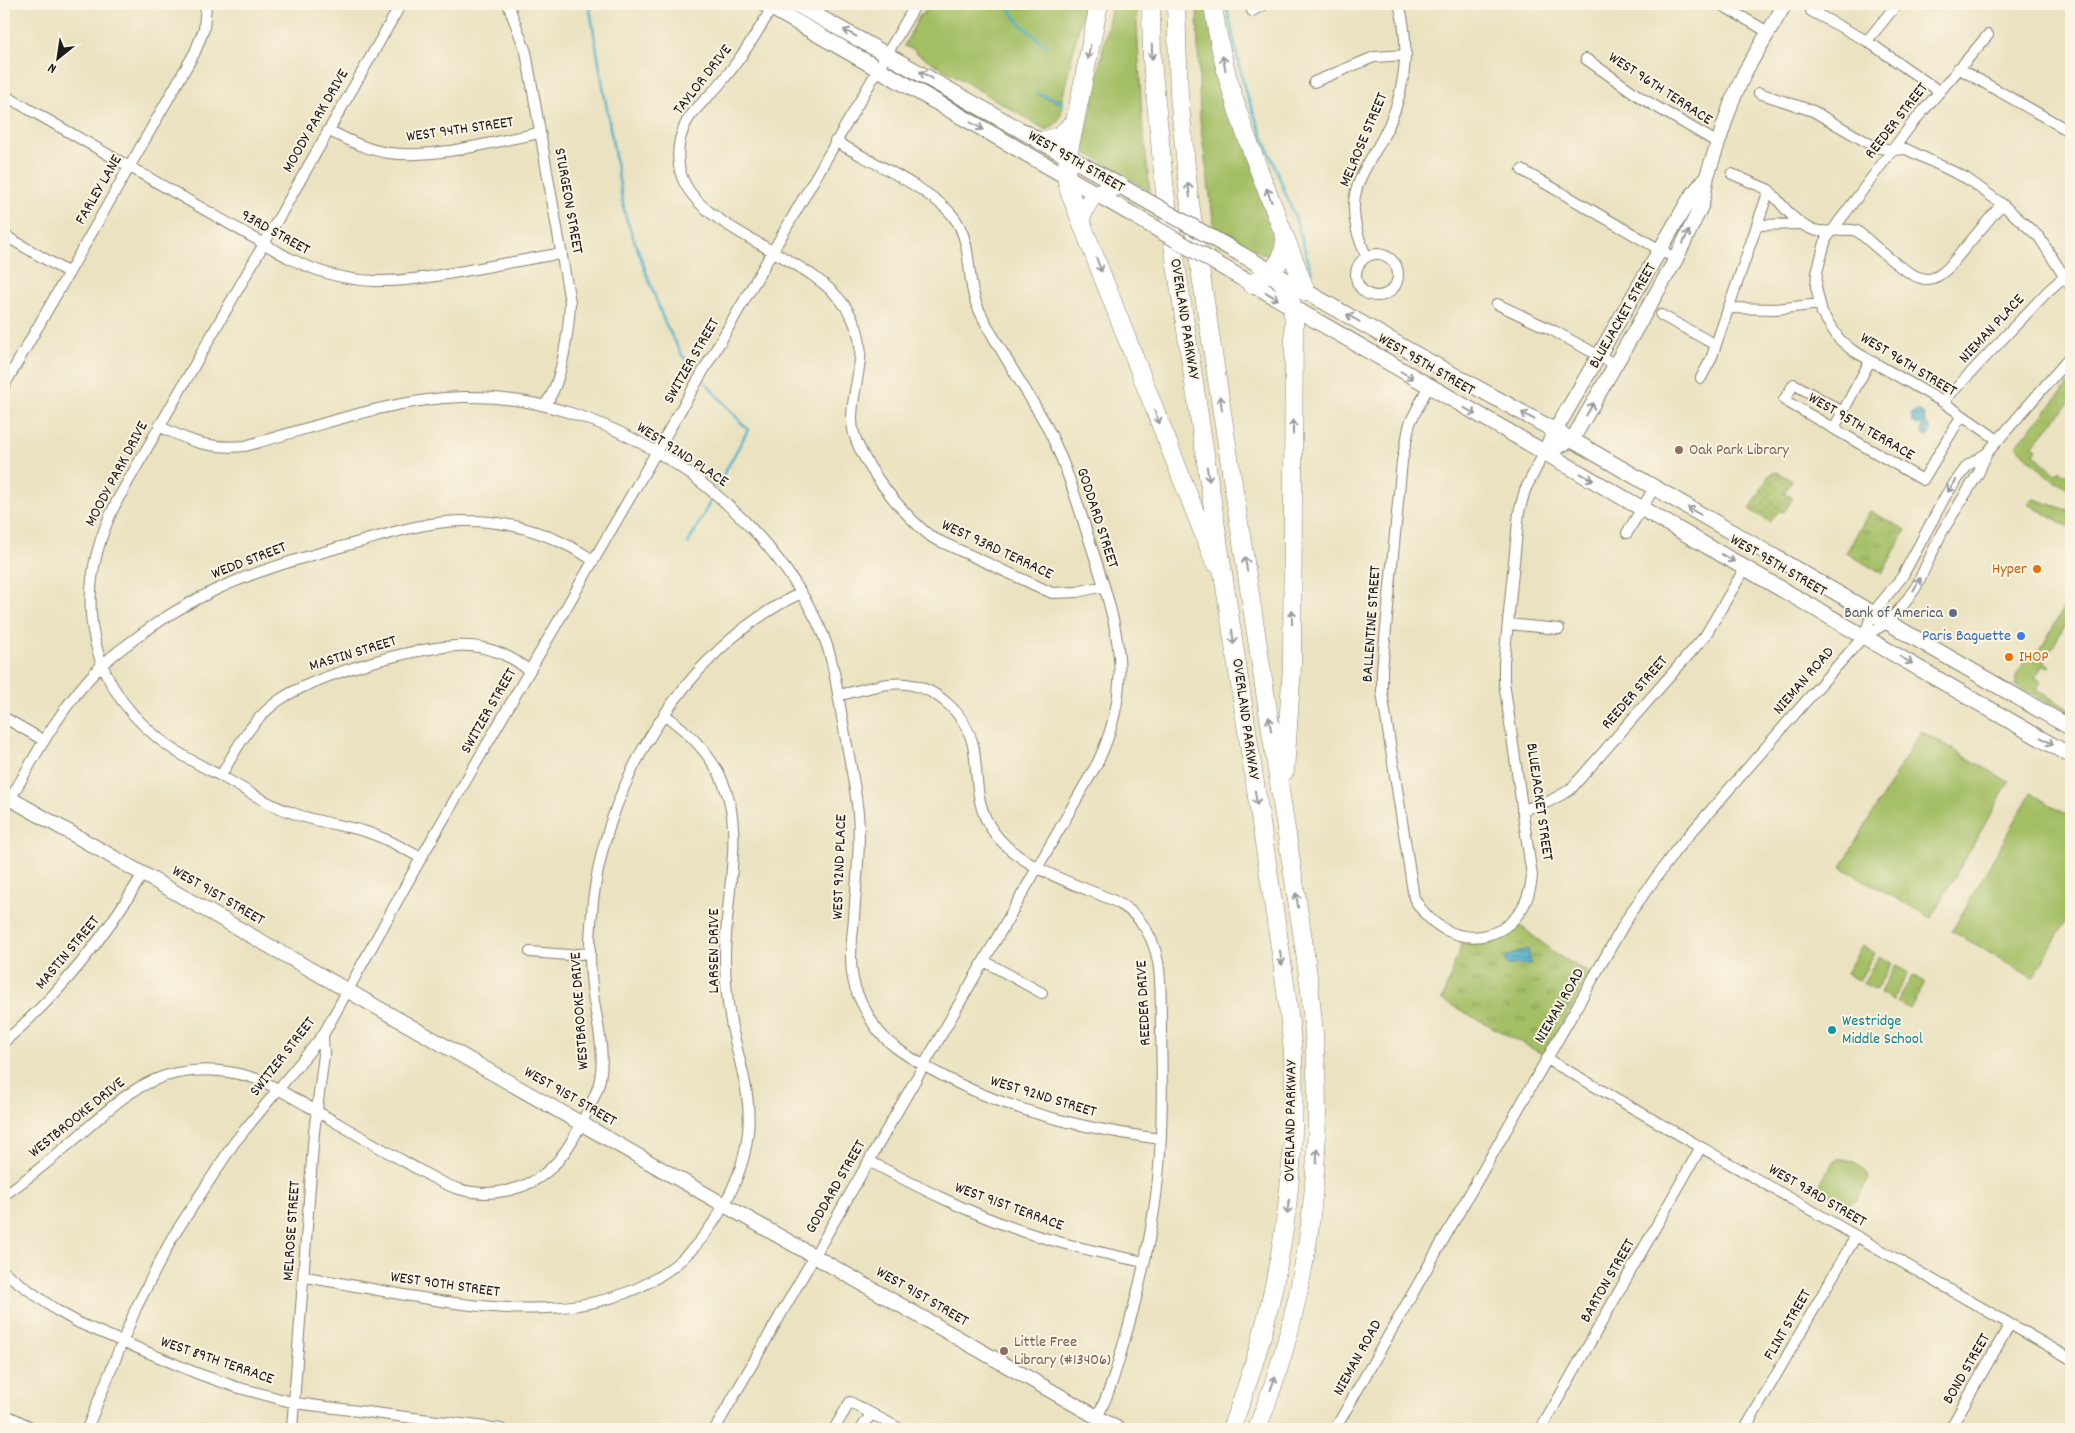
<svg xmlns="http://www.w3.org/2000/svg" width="2075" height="1433" font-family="Dekko,sans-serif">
<defs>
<pattern id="park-tufts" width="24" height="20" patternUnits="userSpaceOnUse" patternTransform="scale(1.25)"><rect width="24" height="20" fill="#a3be64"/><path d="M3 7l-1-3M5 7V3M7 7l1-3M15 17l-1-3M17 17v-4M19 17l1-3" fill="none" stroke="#849a52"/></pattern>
<pattern id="garden-dots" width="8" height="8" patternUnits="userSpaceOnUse" patternTransform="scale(1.25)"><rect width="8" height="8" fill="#a3be64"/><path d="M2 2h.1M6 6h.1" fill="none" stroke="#849a52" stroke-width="1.8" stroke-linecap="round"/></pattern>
<pattern id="water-rules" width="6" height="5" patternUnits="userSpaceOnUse" patternTransform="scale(1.25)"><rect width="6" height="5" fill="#4db2cc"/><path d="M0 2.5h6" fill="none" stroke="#3f90a5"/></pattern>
</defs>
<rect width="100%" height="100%" fill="#fcf5e5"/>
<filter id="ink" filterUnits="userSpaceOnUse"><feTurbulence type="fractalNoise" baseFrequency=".02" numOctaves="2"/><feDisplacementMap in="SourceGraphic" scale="10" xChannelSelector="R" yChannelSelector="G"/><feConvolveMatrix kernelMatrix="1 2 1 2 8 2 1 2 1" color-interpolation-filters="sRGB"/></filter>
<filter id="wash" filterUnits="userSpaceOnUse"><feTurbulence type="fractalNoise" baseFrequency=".0096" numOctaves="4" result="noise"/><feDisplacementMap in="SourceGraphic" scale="20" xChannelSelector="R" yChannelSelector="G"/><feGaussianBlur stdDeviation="1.12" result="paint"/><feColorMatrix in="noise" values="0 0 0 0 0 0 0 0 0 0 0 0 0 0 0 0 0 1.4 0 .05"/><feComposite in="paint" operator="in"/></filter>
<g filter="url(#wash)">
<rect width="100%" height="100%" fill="#eae2c0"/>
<!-- grass -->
<path fill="#a3be64" stroke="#606d40" d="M926,4H1084L1062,100L1037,93L1038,95L1063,104C1060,117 1059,125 1046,130L915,52V50L904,46L920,15L924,14Z
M1112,4H1136L1142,119L1150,191L1080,149L1086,136Z
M1197,4H1208L1274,232L1275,259L1244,245L1230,233V236L1214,227L1200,120Z
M2071,381V401L2033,445L2037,449L2034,454L2055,474L2060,470L2066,475L2071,469V489L2052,480L2016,446Z
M2034,499L2071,511V528L2028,504Z
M2071,595V614L2066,623L2071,626V629L2064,627L2045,661L2050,666L2048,667L2043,664L2035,678L2042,681L2037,690L2071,710V717L2016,685V676L2026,659L2034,661Z
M1921,731L2009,782L1931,918L1841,867Z
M2031,793L2071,817V912L2033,978L1952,931Z
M1862,946L1875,953L1859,981L1846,973Z
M1879,956L1892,963L1876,990L1863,983Z
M1896,965L1908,973L1893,1000L1880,993Z
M1913,975L1925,982L1910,1009L1897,1002Z
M1838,1159C1854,1159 1861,1164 1868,1178L1858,1199L1847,1204L1818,1188L1833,1162Z"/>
<!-- park -->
<path fill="url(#park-tufts)" stroke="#606d40" d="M1870,511L1906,530L1882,573L1846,553Z
M1518,924L1559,956L1591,974L1544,1055L1442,1000L1462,943C1484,945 1501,938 1518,924Z"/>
<!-- garden -->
<path fill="url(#garden-dots)" stroke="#606d40" d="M1777,472L1792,480L1785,493L1793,498L1784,512L1779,511L1770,522L1750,510L1769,475Z"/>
<!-- water -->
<path fill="url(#water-rules)" stroke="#346774" d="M1915,411H1920L1924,415L1925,422L1931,430L1929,436L1922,434V424L1917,425L1912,422L1911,414Z
M1528,949L1531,964L1507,965L1505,957Z"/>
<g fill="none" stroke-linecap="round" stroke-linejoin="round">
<!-- stream -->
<path stroke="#4db2cc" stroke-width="2.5" d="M589,4L625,215L664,321L682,355L695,370
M1009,4C1011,20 1034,35 1046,45
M1226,4L1245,91L1295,217L1312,273
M1039,94L1063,102L1062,108
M705,382L748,430L716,488
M688,544L711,500"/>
</g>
</g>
<g filter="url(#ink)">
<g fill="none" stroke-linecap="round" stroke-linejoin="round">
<defs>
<path id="street" d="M401,4L118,499C74,584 80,675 158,738C176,753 198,764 219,775C243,788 264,803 290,812C312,821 336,824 360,830C382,836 401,847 421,858
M508,4L526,52L570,302C569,327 562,386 545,404
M774,4C758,32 740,60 719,85C708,98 692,110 685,125C679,138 677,152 679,166C689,231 811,252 847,309C874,351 852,378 852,419C851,454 905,518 933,538L1052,593L1077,592L1104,586
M1720,4L1768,32
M1252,11L1265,4
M1811,11L1867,41L1939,91
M1988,35L1911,125L1826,239L1817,272L1816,287L1822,313L1839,339L1852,350L1943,402L1998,440
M1867,41L1897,4
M1586,59L1643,99L1718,143
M1958,68L2071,132
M1314,82L1374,57L1406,55
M1759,93L1813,111L1875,147L1893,150L1906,149L1966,178L2002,204L2039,237L2071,287
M4,95L289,258C352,290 398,283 464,271C497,265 530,259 562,253
M328,130C348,140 367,150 389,153C436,159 494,141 540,133
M1522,170L1676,259
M1732,174L1769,190
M1758,225L1800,224
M4,235L69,273
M1356 275a21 21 0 1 1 42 0a21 21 0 1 1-42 0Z
M1366,256C1359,239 1353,223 1354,204C1355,181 1370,161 1381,141C1404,100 1412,50 1399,4
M1497,304L1554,331L1616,365
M1728,308L1776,309L1820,304
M1661,315L1714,344
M1701,378L1711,359L1769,190C1782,204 1798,229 1819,231C1833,233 1843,227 1857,231C1873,243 1908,279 1927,279C1936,279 1942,273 1948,268L2002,204
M4,386L195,52L204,29L206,4
M1428,387L1410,423L1402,461L1382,670V692L1414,898C1448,959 1526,945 1532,876L1504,682V662L1519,512L1525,490L1544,453
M1943,402L2048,291L2064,277
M1843,412L1794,384L1784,400L1923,480L1962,415
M159,426C191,442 209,449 245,446C316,427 389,399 463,397C607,393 760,498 820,628C834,657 837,691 843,723C848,753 855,783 858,813C861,847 856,883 854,918C852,940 848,965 855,987C859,1000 867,1013 874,1025C887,1045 908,1056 928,1068C1001,1109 1078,1128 1161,1139
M1834,428L1870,361
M1627,533L1654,488
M1508,624L1559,629
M1864,636L1872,614L1902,577L1946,495L1967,466L1987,453L2071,356
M839,695C855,692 872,686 889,684C929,679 967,711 974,750C978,779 975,806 993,831C1014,861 1055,877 1088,890C1108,898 1127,904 1140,921C1165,951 1160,993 1161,1030C1162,1071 1163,1111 1160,1152C1157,1212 1144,1271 1128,1328C1119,1359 1112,1389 1097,1417
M5,718L43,740
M221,776C236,748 252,720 278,701C313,675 428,642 471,646C492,648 514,657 529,671
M4,810C33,760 59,708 100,667C111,656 124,647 136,638C207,584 274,565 359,542C395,532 431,520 469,521C514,521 556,536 593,560
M1522,810L1548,802L1570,790L1705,636L1745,568
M530,952L568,955L590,953
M984,961L1042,993
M4,1042C62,992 103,939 143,874
M1547,1059L2071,1359
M869,1161C918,1187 967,1212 1019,1230C1060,1244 1102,1253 1144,1262
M4,1195C29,1178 52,1159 75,1139C106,1112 135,1081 177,1073C202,1068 229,1070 254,1078C272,1084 289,1096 306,1105C339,1124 373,1144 407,1163C423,1172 441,1184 459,1189C489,1198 527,1191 550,1169C563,1157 572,1142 580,1126C587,1111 597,1096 600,1079C605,1053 598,1027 594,1001C590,976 589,949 591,924C598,793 681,650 801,593
M4,1272L56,1310L79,1323L196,1373L236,1387L295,1403L501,1429
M305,1277C435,1297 623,1359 713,1223C731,1196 745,1164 748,1132C751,1103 744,1077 737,1049C729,1019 725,987 725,956C727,855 764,787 665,715
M4,1414L35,1429
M87,1429L136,1308L172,1238L234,1143L323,1035L421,858L916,4
M292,1429L314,1132L324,1055L323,1035
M715,1429L1098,762C1138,676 1115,620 1088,536C1076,498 1064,459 1045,423C1024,386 999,350 980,312C964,281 975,244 953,216C931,189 867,160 835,141
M834,1429L850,1402L900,1429
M861,1429L871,1414
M1335,1429L1631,912L1676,850L1821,684L1864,636L1887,623L1904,604L1916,587L1942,532L1978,474L1987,453
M1541,1429L1701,1147
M1745,1429L1856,1236
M1950,1429L2010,1324"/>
<path id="secondary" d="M1544,453L1572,440L1676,259L1702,204L1707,176L1732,101L1746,70L1785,4
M1544,453L1555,431L1690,198L1705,179
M4,795L1118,1429"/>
<path id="primary" d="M765,4L1128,212
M796,4L1124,188
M1239,253L1410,351L1572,440L2071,728
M1244,279L2071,756"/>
<path id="highway" d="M1099,4L1068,156L1066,176L1069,191L1215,563
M1151,4L1152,61L1165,192L1282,961C1286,992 1291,1024 1293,1055C1298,1184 1278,1309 1231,1429
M1176,4L1179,95L1189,197L1304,946C1329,1113 1320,1271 1257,1429
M1213,4C1225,104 1272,197 1306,292
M1042,141L1059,136L1075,122
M1081,219C1090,195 1095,191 1120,186
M1272,272L1289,289L1294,320L1292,666L1285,771
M1251,284C1271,273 1283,265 1285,241"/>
</defs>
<!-- street casing -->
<use href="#street" stroke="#837f6e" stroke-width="12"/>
<!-- secondary casing -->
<use href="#secondary" stroke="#837f6e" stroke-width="16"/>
<!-- primary casing -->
<use href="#primary" stroke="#837f6e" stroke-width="17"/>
<!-- highway casing -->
<use href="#highway" stroke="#837f6e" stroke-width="19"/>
<!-- street -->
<use href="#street" stroke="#fff" stroke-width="10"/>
<!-- secondary -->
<use href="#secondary" stroke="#fff" stroke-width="14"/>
<!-- primary -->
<use href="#primary" stroke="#fff" stroke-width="15"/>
<!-- highway -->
<use href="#highway" stroke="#fff" stroke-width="18"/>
<defs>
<path id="primary-bridge" d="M1124,188L1239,253
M1128,212L1243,279"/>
</defs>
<!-- primary-bridge casing -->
<use href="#primary-bridge" stroke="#837f6e" stroke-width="17" stroke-linecap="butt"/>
<!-- primary-bridge -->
<use href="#primary-bridge" stroke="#fff" stroke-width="15"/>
</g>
<!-- one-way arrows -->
<defs><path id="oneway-shaft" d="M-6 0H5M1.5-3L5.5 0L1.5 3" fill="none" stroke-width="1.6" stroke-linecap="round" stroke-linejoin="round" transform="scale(1.25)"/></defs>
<g stroke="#999">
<use href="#oneway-shaft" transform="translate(850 33) rotate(-152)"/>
<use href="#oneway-shaft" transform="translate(1089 52) rotate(101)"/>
<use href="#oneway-shaft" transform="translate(1152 52) rotate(89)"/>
<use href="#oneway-shaft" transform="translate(1224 63) rotate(-102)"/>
<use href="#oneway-shaft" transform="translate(926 75) rotate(-151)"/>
<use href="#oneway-shaft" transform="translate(977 126) rotate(30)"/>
<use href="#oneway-shaft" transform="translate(1189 190) rotate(-97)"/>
<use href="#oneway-shaft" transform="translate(1269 195) rotate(-110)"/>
<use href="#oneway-shaft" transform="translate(1686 237) rotate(-65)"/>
<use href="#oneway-shaft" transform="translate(1099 265) rotate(69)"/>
<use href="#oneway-shaft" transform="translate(1272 296) rotate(31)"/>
<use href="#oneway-shaft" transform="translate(1353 318) rotate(-150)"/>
<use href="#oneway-shaft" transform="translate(1407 375) rotate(30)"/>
<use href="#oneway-shaft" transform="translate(1221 403) rotate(-99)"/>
<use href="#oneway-shaft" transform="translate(1590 409) rotate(-60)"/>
<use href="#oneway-shaft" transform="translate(1470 411) rotate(29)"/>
<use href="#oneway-shaft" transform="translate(1528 416) rotate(-151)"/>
<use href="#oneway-shaft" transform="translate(1157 417) rotate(69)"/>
<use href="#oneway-shaft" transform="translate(1293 427) rotate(-90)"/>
<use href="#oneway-shaft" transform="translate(1208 474) rotate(81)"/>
<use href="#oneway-shaft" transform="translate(1587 477) rotate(29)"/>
<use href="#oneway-shaft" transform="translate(1952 486) rotate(125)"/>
<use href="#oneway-shaft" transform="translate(1694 511) rotate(-150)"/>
<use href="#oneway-shaft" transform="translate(1728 558) rotate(30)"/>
<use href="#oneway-shaft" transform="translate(1246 564) rotate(-99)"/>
<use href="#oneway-shaft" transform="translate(1917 584) rotate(-60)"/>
<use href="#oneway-shaft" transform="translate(1292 617) rotate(-90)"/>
<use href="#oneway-shaft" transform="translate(1233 637) rotate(82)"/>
<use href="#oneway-shaft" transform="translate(1906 660) rotate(30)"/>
<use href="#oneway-shaft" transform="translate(1270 724) rotate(-99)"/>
<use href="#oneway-shaft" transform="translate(2047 741) rotate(30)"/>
<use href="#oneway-shaft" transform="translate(1256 798) rotate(82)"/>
<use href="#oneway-shaft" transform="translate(1297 900) rotate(-99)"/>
<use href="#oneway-shaft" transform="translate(1281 958) rotate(82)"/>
<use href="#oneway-shaft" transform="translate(1317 1156) rotate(-88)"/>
<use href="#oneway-shaft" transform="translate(1288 1207) rotate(98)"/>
<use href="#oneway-shaft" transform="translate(1273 1383) rotate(-71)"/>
</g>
</g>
<!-- markers -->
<g fill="#8d6e63" stroke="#fcf5e5" stroke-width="2">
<circle cx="1679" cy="450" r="5"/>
<circle cx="1004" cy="1351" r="5"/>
</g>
<g fill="#e8710a" stroke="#fcf5e5" stroke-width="2">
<circle cx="2037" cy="569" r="5"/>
<circle cx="2009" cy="657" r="5"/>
</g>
<circle fill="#5c6f8a" stroke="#fcf5e5" stroke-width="2" cx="1953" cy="613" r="5"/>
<circle fill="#3f7fe0" stroke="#fcf5e5" stroke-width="2" cx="2021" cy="636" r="5"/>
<circle fill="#0f9aa8" stroke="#fcf5e5" stroke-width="2" cx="1832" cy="1030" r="5"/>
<g text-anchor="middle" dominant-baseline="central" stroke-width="4" stroke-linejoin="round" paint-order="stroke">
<!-- street labels -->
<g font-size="16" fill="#1c1c1c" stroke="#fcf5e5">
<text transform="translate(703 80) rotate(-52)">TAYLOR DRIVE</text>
<text transform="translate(1660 89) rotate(33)">WEST 96TH TERRACE</text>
<text transform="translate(316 121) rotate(-60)">MOODY PARK DRIVE</text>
<text transform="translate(1897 121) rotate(-52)">REEDER STREET</text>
<text transform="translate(460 130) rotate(-8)">WEST 94TH STREET</text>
<text transform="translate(1364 140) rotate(-67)">MELROSE STREET</text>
<text transform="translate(1076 162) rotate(30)">WEST 95TH STREET</text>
<text transform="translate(99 190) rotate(-60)">FARLEY LANE</text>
<text transform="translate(568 201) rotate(80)">STURGEON STREET</text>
<text transform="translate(275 233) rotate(29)">93RD STREET</text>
<text transform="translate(1623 316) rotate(-60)">BLUEJACKET STREET</text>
<text transform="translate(1184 319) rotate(81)">OVERLAND PARKWAY</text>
<text transform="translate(1992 329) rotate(-47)">NIEMAN PLACE</text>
<text transform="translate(692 361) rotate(-60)">SWITZER STREET</text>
<text transform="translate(1426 365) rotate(30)">WEST 95TH STREET</text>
<text transform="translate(1908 365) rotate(31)">WEST 96TH STREET</text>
<text transform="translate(1861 427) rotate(30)">WEST 95TH TERRACE</text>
<text transform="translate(682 455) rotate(33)">WEST 92ND PLACE</text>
<text transform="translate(117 474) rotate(-62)">MOODY PARK DRIVE</text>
<text transform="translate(1097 518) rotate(72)">GODDARD STREET</text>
<text transform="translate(997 550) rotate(25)">WEST 93RD TERRACE</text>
<text transform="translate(249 561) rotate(-21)">WEDD STREET</text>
<text transform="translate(1778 566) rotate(30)">WEST 95TH STREET</text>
<text transform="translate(1372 624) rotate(-86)">BALLENTINE STREET</text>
<text transform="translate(353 654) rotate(-17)">MASTIN STREET</text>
<text transform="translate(1804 681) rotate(-49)">NIEMAN ROAD</text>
<text transform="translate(1635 693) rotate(-49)">REEDER STREET</text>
<text transform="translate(489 711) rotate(-60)">SWITZER STREET</text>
<text transform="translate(1245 719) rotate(82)">OVERLAND PARKWAY</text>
<text transform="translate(1539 802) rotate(82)">BLUEJACKET STREET</text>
<text transform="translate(840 867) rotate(-88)">WEST 92ND PLACE</text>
<text transform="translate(218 896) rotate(30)">WEST 91ST STREET</text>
<text transform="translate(714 951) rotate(-90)">LARSEN DRIVE</text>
<text transform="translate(68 953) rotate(-50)">MASTIN STREET</text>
<text transform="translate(1144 1003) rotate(-93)">REEDER DRIVE</text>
<text transform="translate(1560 1006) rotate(-60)">NIEMAN ROAD</text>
<text transform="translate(580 1011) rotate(-94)">WESTBROOKE DRIVE</text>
<text transform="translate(283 1057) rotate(-52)">SWITZER STREET</text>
<text transform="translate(570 1097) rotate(30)">WEST 91ST STREET</text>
<text transform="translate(1043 1097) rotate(17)">WEST 92ND STREET</text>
<text transform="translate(77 1118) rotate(-39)">WESTBROOKE DRIVE</text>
<text transform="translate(1291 1121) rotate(-89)">OVERLAND PARKWAY</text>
<text transform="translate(836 1187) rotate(-60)">GODDARD STREET</text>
<text transform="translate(1817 1196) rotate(30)">WEST 93RD STREET</text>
<text transform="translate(1009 1207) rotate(20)">WEST 91ST TERRACE</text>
<text transform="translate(292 1231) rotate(-86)">MELROSE STREET</text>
<text transform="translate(1608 1281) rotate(-60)">BARTON STREET</text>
<text transform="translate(445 1285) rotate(8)">WEST 90TH STREET</text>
<text transform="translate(922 1297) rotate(30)">WEST 91ST STREET</text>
<text transform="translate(1788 1325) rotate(-60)">FLINT STREET</text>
<text transform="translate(1358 1358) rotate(-61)">NIEMAN ROAD</text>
<text transform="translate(217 1361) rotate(19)">WEST 89TH TERRACE</text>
<text transform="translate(1967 1369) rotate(-60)">BOND STREET</text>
</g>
<!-- education labels -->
<g font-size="16" fill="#785e54" stroke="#fcf5e5" text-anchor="start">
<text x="1689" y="450">Oak Park Library</text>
<text x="1014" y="1342">Little Free<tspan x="1014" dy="18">Library (#13406)</tspan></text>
</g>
<!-- food labels -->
<g font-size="16" fill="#c56008" stroke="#fcf5e5" text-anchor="end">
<text x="2027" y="569">Hyper</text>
<text x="2019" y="657" text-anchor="start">IHOP</text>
</g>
<!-- service labels -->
<g font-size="16" fill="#4e5e75" stroke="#fcf5e5" text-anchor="end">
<text x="1943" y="613">Bank of America</text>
</g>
<!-- shop labels -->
<g font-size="16" fill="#366cbe" stroke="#fcf5e5" text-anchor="end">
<text x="2011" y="636">Paris Baguette</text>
</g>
<!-- culture labels -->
<g font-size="16" fill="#0d838f" stroke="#fcf5e5" text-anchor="start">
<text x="1842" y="1021">Westridge<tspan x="1842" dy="18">Middle School</tspan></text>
</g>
</g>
<!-- margin -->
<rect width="2075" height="1433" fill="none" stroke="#fcf5e5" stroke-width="20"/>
<!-- north arrow -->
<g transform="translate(58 58) rotate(210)" stroke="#fcf5e5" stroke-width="4" paint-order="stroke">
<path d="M0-4L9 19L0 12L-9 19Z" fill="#1c1c1c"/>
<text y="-8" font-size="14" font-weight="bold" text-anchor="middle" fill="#1c1c1c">N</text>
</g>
</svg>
